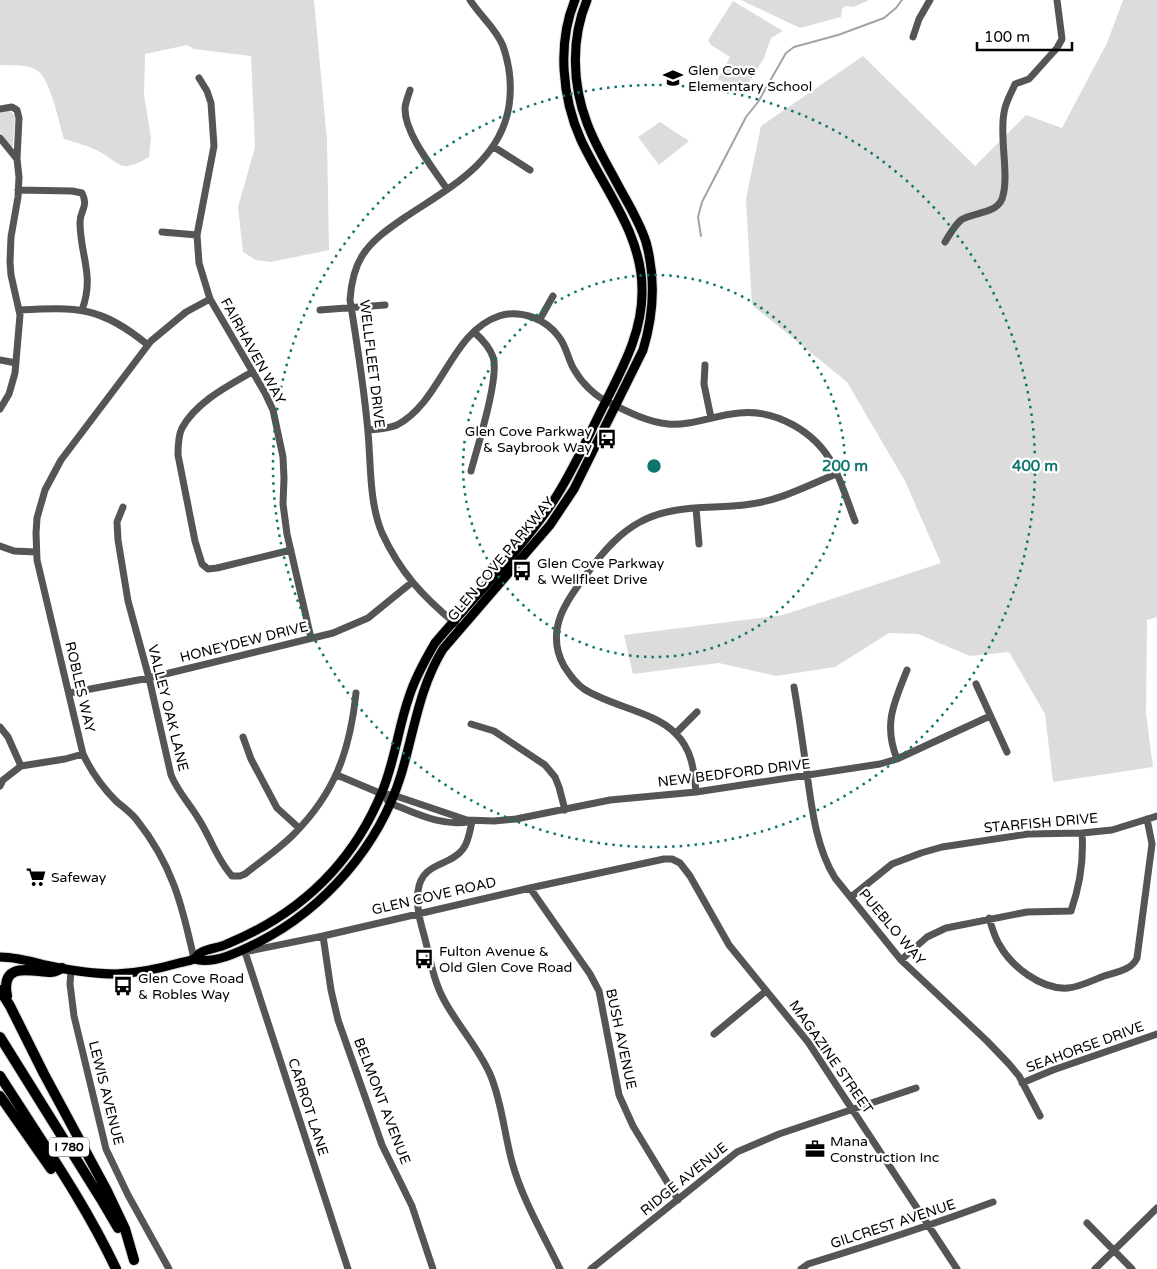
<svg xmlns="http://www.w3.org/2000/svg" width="1157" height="1269" font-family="'Varela Round',sans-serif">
<rect width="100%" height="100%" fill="#fff"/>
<!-- green -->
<path fill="#dcdcdc" d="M0,0H314L327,140L329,250L271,262L256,260L243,252L238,207L255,147L251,56L194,49L187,45L145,54L144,95L151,138L149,157C117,176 121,161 94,149C85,145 74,142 64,139C59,123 51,81 38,71C27,63 12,66 0,65Z
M741,0H869L854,7L846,6L842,9L841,17L800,28Z
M1123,0H1157V617L1147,620L1146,713L1153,767L1053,782L1045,714L1009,652L970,656L918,634L889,633L835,667L776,676L719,663L633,674L624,635L783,615L941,563L905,481L847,382L752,305L746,199L761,126L863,56L975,166L1026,115L1062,128L1107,43Z
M733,1L783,31L771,38L764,58L742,93L718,79L730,57L711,45L708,40Z
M10,111L15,116L13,146L11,147L0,132V113Z
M660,122L689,141L659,165L638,137Z"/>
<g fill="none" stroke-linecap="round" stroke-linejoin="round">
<!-- stream -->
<path stroke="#a3a3a3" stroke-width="2" d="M701,236L698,217L702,202L746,117L758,102L786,53L794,47L838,35L884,18L896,8L902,0"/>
<defs>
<path id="major" d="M0,957C15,957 30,961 45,965C68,970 92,974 116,974C138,973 158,969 179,963C183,962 190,961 194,959C197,957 198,953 202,952C210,948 219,948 227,944C300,914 352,865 382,792C395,761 398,728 409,697C415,678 425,660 435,643C474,597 518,553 552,503C573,472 588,436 605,403C623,367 643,331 642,289C642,234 604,189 581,140C562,98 557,43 575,0
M194,959C214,965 241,951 259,942C325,908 379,846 401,775C414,732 419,688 443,649L550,525L574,489L643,350C654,314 656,279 646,242C640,223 629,205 619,187C608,166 595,145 587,123C572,84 571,38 587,0"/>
<path id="highway" d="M0,990L10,1006L44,1074L106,1189L125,1229L134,1260
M7,996C0,960 33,972 51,972C55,972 58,970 62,968
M0,1037L101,1199L118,1228
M0,1076C40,1139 84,1201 116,1269
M0,1096L51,1169"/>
</defs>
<!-- major casing -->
<use href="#major" stroke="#dbdbdb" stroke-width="11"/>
<!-- highway casing -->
<use href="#highway" stroke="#dbdbdb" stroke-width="12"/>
<!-- minor -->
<path stroke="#555" stroke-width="7" d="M913,37L919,19L930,0
M199,78L207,91L211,103L214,146L197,235L199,263L210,299L265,393L273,410L283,457L284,478L283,504L287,534L311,638
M410,90C408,97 405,103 405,109C405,134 433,168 447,189
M0,109L12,107L17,110L19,118L17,159L0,138
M494,147L530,170
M18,190L72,191L82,193C89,207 80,210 80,222C80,256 95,275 82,310
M162,232L197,235
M945,242C950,234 954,226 961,220C973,212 996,214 1002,199C1010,176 999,138 1004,113C1005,103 1011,94 1015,84L1029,79L1057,48L1062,39L1057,0
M19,310C78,307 100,306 148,345
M320,310L385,305
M540,319L553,296
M0,360L16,363
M705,365L704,384L711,418
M252,372C228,386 196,402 182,428C178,436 178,446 178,455L195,541L202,564L208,569L217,568L291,550
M0,409L9,394L15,373L20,315L11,275L10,262L11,237L18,197L19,177L17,159
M368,430C377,429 388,429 397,425C442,401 451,332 499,316C521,309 546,319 559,337C567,347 568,361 575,371C582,383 595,396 608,402C626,411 647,422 668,424C691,426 715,415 739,413C776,409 816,432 833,465C842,483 848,503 855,521
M471,471C477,448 500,376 493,357C489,346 482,339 474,332
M123,507L117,522L118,540L128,601L149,678L171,775C178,792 189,803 198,818C210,836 217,860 232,876H240L245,874C261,861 279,849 293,835C335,793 350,751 356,693
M696,508L699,544
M0,546L14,551L36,552
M456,624C423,597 400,572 382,533C369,502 371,464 368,432C364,387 357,343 350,300C351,284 354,269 362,256C372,240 388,229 404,218C447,189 500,163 509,106C512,86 510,66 503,46C496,28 480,16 470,0
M976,684L1007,752
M794,687C799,716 803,745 807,774C812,809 816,847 835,878L901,960L987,1041L1009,1064L1019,1076L1040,1116
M69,693L149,678L333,633L368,618L411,583
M471,724L494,731L545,765L555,777L559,787L565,810
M0,727L8,737L21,766
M676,733L697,712
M243,737L251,759L277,808L299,828
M897,759C883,724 894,703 907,670
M337,775L382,794L393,795L467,820L494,821L516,819L610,800L696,792L880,764L897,759L990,716
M0,786L3,780L21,766L65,759L83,754
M696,792C694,770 692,749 675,733C655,712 610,706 584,689C575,683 570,675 564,666C544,630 567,599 589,571C603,552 619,533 640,522C674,503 714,510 751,504C781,500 809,485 836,474
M387,800L390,803C415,813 444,828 471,821
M472,821C470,830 469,841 463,849C450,867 422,861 418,891C416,906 420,921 424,935C430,957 433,980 444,1000C458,1026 478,1047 490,1074C502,1102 504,1133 512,1162C522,1199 543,1234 560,1269
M530,888L590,974L599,991L619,1095L633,1126L678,1200
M851,897L892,864L921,853L942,847L1028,834L1082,833L1112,830L1157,816
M989,918C992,927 994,936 999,944C1011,966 1041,990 1068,988C1080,987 1093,980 1104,976C1116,972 1132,970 1137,958L1152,844L1147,819
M323,936L331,990L338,1020L382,1145L412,1206L433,1269
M244,952L323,936L530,888L664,859H672L680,863L690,876L729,945L808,1042L957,1269
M245,952L348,1269
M194,959C182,904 172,864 136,819C130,812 123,807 116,801C103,788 91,771 83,754L37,560L36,533L37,518L45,490L61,460L151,341L186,312L210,299
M901,960L927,937L946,928L1027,912L1071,911C1080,885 1084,860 1082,833
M71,970L70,984L74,1016L106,1149L128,1195L169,1269
M714,1034L766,991
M1022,1083L1053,1070L1157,1034
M1087,1223L1132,1269
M591,1269L737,1152L779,1134L916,1088
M801,1269L808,1264C870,1245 932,1225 993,1202
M1095,1269L1157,1208"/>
<!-- major -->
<use href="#major" stroke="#000" stroke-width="9"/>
<!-- highway -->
<use href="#highway" stroke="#000" stroke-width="10"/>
</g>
<!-- distance rings -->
<g fill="none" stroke="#0f766e" stroke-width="2.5" stroke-dasharray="2.5 5">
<circle cx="654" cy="466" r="191"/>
<circle cx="654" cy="466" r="381"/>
</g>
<!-- icons -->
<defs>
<symbol id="school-bare" viewBox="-9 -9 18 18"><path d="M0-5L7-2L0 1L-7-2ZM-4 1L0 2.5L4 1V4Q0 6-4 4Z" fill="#000" stroke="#fff" stroke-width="2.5" paint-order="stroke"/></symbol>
<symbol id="bus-bare" viewBox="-9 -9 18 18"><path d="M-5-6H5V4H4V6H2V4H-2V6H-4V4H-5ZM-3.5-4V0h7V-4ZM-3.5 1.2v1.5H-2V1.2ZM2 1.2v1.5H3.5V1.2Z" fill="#000" stroke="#fff" stroke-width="2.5" paint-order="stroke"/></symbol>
<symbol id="supermarket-bare" viewBox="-9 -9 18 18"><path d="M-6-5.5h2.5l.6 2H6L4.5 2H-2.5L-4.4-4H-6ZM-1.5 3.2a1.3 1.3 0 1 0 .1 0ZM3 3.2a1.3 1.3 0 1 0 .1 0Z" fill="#000" stroke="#fff" stroke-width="2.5" paint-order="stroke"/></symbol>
<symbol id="office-bare" viewBox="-9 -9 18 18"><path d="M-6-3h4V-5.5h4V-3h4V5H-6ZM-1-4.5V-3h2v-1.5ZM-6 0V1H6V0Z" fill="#000" stroke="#fff" stroke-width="2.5" paint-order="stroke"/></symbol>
</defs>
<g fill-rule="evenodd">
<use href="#school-bare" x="659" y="64" width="28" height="28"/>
<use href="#bus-bare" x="593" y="425" width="28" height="28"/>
<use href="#bus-bare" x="508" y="557" width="28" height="28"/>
<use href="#supermarket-bare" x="22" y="863" width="28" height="28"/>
<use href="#bus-bare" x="410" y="945" width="28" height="28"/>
<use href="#bus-bare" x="109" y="972" width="28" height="28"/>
<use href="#office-bare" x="801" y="1135" width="28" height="28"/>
</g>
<g text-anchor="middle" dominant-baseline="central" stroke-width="4.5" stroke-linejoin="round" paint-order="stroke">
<!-- shield labels -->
<rect fill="#fff" stroke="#4c4c4c" stroke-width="1" x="49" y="1137.5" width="40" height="19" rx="4"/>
<g font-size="12" font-weight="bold" fill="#000">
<text x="69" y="1147">I 780</text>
</g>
<!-- poi labels -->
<g font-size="14" fill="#000" stroke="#fff" text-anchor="start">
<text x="688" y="70">Glen Cove<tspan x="688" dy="16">Elementary School</tspan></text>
<text x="592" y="431" text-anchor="end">Glen Cove Parkway<tspan x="592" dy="16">&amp; Saybrook Way</tspan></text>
<text x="537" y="563">Glen Cove Parkway<tspan x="537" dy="16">&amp; Wellfleet Drive</tspan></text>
<text x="51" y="877">Safeway</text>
<text x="439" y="951">Fulton Avenue &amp;<tspan x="439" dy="16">Old Glen Cove Road</tspan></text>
<text x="138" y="978">Glen Cove Road<tspan x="138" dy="16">&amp; Robles Way</tspan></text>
<text x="830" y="1141">Mana<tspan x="830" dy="16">Construction Inc</tspan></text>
</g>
<!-- street labels -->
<g font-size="14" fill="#000" stroke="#fff">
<text transform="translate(253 351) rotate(61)">FAIRHAVEN WAY</text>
<text transform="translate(372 364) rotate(83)">WELLFLEET DRIVE</text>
<text transform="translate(501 559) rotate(-50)">GLEN COVE PARKWAY</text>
<text transform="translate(244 642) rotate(-14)">HONEYDEW DRIVE</text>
<text transform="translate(80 687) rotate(77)">ROBLES WAY</text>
<text transform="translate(168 708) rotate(76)">VALLEY OAK LANE</text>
<text transform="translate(734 773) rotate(-7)">NEW BEDFORD DRIVE</text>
<text transform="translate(1041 823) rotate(-5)">STARFISH DRIVE</text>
<text transform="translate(434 896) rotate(-13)">GLEN COVE ROAD</text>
<text transform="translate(892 927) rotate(50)">PUEBLO WAY</text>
<text transform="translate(621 1039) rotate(78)">BUSH AVENUE</text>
<text transform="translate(1085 1047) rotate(-20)">SEAHORSE DRIVE</text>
<text transform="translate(831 1057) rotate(55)">MAGAZINE STREET</text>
<text transform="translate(106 1093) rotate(76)">LEWIS AVENUE</text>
<text transform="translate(382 1101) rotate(69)">BELMONT AVENUE</text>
<text transform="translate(308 1107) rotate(72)">CARROT LANE</text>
<text transform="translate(684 1179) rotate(-39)">RIDGE AVENUE</text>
<text transform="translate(893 1224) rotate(-18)">GILCREST AVENUE</text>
</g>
</g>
<circle cx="654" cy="466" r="8" fill="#0f766e" stroke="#fff" stroke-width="2.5"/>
<g font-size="15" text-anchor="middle" font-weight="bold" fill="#0f766e" stroke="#fff" stroke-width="4.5" stroke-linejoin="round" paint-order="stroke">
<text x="845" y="471">200 m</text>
<text x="1035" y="471">400 m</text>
</g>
<!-- scale -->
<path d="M977 42v8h95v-8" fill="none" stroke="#000000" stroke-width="2.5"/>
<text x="984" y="42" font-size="15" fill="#000000" stroke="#ffffff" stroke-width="4" paint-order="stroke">100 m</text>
</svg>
